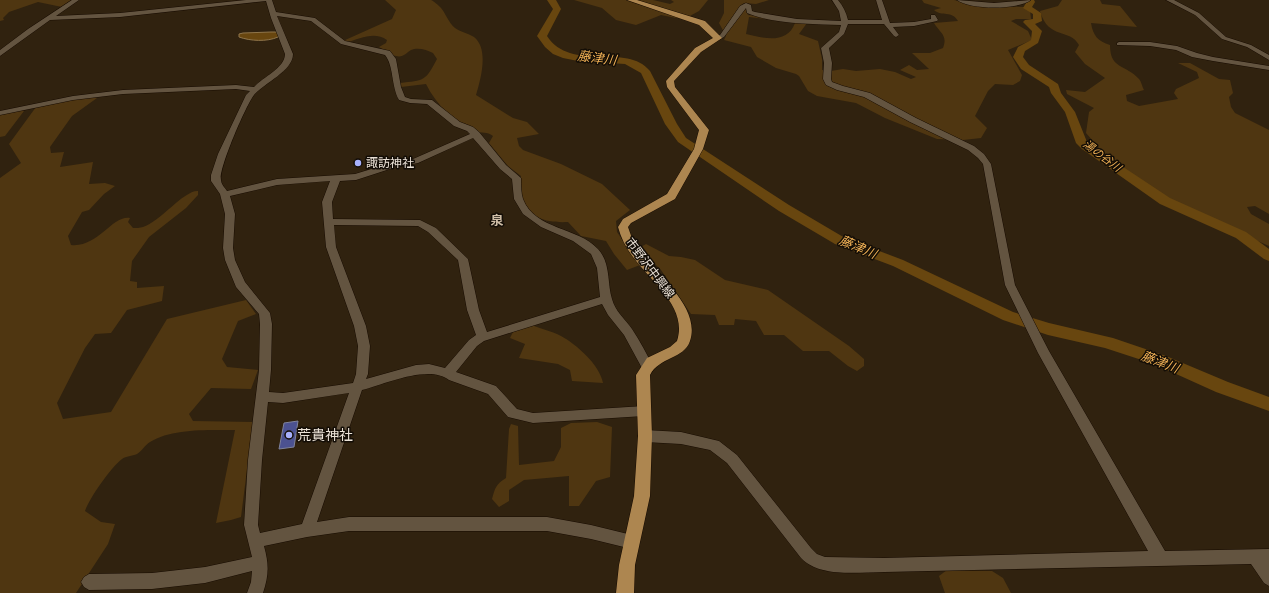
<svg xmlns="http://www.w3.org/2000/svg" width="1269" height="593" font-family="Figtree,'Noto Sans JP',sans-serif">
<rect width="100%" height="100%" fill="#30220f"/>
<!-- green -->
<path fill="#4f3611" d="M0,0H72L62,7L38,2L9,12L3,18L4,20L0,21Z
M385,0C394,0 424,0 431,0C434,1 439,6 441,8C446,14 448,22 455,28C460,32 468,33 474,37C489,49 481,78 476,95L513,118L527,122L539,134L517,138L519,146L523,150L561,164L602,184L630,210L616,221L617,232L640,265L627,270L614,254L606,241L581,236L568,222C548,223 529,219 522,198C519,192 521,183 521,176L508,166L489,143L493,136C487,131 482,134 475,131C453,120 437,106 426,84L401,87L400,83C424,80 425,82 437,59L433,53C427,50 418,47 411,50C406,53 403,58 396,56C391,55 384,50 379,47L386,43L387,40C375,31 360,38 346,43L343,41L392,19L396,10Z
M574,0H653L670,4L674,2L671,0H708L699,11L688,17L682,16L676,18L661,15L636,25L616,20L602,8Z
M724,0H769L756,4L744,3L740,6L745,8L748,15L775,18V20L749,17L746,34C763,38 787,45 795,23H807L799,34L818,41L822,59V70L831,71L843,69L856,71L880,69L895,72L911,79L916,77L900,70L909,65L917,70L929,69L912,53H930L943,48C948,35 940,33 934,23L958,21C952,10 942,17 934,10L941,8L924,3L922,0H954L982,6L1024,7L1030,10L1031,19H1016L1011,21L1028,31L1032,40L1008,50L1022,75L1020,81L1013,85L995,84L988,91L975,116L987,128L981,138L963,140L937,139L885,118L856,103L817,96L808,91L799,76L796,74L776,68L757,57L751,47L724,40L726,36L719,23L724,13Z
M1062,0H1100L1102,4L1120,6L1137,27L1091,23C1093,36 1098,41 1110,45C1110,70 1126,64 1139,79C1141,81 1142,86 1144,90L1126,95L1127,101L1139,106L1178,99L1174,93L1176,89L1199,78L1197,72L1178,63H1190L1219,79L1230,80L1233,93L1229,97L1231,107L1235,113L1269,130V214L1255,206L1247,207L1251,214L1269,224V246L1167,201L1106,156L1086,133L1089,112L1094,108L1067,94L1066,90L1085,92L1105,78L1085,64L1075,52L1079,45C1070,28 1048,40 1040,11L1058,6Z
M92,96L97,98L72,116L50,147L51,153L64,152L60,167L93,162L89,184L105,183L115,186L104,194L89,210L82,212L68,236L71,245C98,248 112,215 130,218L128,222L133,228C136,228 140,228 143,227C160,222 184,190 198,191V195L186,208L149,237L132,261L130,281L137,282V288L164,286L162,301L127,310L111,333L95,334L85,348L57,403L63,419L111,412L167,319L246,300L256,314L238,321L222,359L227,367L258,370L251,389L211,388L189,414L193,421L253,422L241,517L231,520L216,523L235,430C210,430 172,428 150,442C145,445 142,451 137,454C132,456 126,456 122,459C111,467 89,499 85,511L101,522L115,524L108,544L76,593H0V178L21,163L9,144L36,107Z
M21,110L24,111L5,136L0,137V114Z
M646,244L669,256L681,257L695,260L725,280L768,290L849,346L864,359V366L857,371L848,366L829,351H803L784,335H764L756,321L735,319L734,325H719L715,315L691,314L661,270L642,251L641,247Z
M532,325C541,329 552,331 561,336C576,344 600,365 603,383L572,381L570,370L558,364L519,358L525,344L510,338L514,330Z
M597,422L612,427L610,477L596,481L579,506H569V476L524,480L509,490V501L499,507L492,499C495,488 496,484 506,478L509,429L511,424L518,426L519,465L554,461L561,447V428L571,423Z
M947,570L992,571L1003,578L1011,593H945L939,576Z"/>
<!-- water -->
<path fill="#68460f" stroke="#8f754b" d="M271,32H276L279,35L278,37C267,42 250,41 239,37V34L243,33Z"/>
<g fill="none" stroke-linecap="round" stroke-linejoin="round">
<!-- river -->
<path fill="#68460f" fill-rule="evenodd" d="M547,0H556L561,9L547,36C571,73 627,42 650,71L677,124L686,138L789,205L845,238L903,260L1013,312L1049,323L1113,338L1166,356L1228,382L1269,397V411L1216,392L1154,364L1105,348L1048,335L1003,320L893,266L835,244L779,211L678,142L665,124L641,73L625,64L578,61L563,58L553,54L545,47L537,36L553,9Z
M1024,0H1034L1035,2L1032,7L1041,13L1042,21L1035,24L1042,31L1038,43L1025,51L1023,57L1029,65L1058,84L1061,93L1075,112L1087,142L1090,145L1170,198L1246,232L1269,249V261L1264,259L1236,238L1160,204L1082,149L1076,143L1065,112L1051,93L1049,87L1021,69L1013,57L1018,47L1031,40L1032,31L1023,22L1025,20L1033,19V14L1023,8L1026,3Z"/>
</g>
<!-- building -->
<path fill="#4c5291" stroke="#7f839c" d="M298,421L294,447L279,449L284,423Z"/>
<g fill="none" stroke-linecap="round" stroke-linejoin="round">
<defs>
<path id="minor" d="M72,0H79L56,16L120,13L246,0H272L276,12L315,18L345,41L390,51L396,59L401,87L405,97L411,99L432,100L460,122L473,127L479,132L506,165L521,178C521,185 521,193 523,199C535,230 578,227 598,249C611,263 607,283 612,299C615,311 625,319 632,329C640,341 647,354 653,367L651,370L647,372L643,370L624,335L608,315L602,304L484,341L477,346L456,372L496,386L517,409L533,413L644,406L649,407L650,411L649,415L644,416L533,423L508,417L488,394L449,380C429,364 385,384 362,390L317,522L349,517H547L591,525L632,535L637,537L639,542L637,547L632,549L591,539L547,531H349L307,537L264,546C269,564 269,575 263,593H247L251,582L252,571L205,583L152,589L89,590L84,587L81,582L84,577L89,574L152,573L205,567L252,557L244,525L248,460L259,370L260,324L259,314L236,287L225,260L223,248L225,214L220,194L211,181V175L218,154L246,95L250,91L236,89L123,94L73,100L0,115V111L73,96L123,90L236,85L254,87C263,77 285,68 285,54L271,18L266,1L120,17L50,20L0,56V50L28,29ZM277,16L311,21L341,44L385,55C394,66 391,86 399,100L410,103L427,104L454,126L467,131L470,134L413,159L391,163L355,174L277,179L227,191C225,188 221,184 221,180C218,170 246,105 254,95C264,83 293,71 293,54ZM473,138L500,169L512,179L514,199L523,214L541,227L573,241L591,254L597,268L600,297L487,332L479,310L468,259L436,228L420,220L333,219L332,202L340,181L356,180L396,167L418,163ZM330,181L322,202L326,247L354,326L358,346L356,374L353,383L283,393L269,392L271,370L272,324L270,313L245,282L235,260L233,248L235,214L230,196L277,185ZM334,225L418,226L428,232L458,260L467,310L476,335L469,340L445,368L429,364L416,365L366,379L368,374L370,346L366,326L336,247ZM349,393L302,524L260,533L258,525L262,460L268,402L283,403Z
M832,0H838C843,6 846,12 848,20H882L876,0H882L890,23L914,22L931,19V15H935L938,20L937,21L914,26L893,27L899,35L896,37L894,36L884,24H848L844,34L829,48L832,63L831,79L832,82L843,86L870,93L916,118L974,146L984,154L991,164L1015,285L1049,351L1165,551L1269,549V586L1264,583L1251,564L884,572C858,572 820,578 801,558L727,463L710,450L681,444L645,442L640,440L638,436L640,432L645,430L681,432L719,441L737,455L811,548L817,554L825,557L884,558L1148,551L1038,353L1005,285L983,164L978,158L968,150L910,122L864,97L837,90L826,85L823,79L824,63L821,48L839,32L841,25C814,24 772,24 747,13L746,8L724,37L718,40L715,38L720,35L740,6L746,3L751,5L752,11L755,12L797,19L841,21L839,11Z
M957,0L994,3L1031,0C1018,10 970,10 957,0Z
M1166,0H1174L1199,13L1226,37L1251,45L1269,55V60L1247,47L1222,39L1195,15Z
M1119,42H1150L1177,46L1197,53L1213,57L1269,66V70L1213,61L1192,57L1176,50L1150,46L1117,45V43Z"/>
<path id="major" d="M627,0H637L705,21L722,38L701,52L674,81L675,87L709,130L703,149L675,199L631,223L628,227C631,236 634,244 640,252C658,275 701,308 690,341C684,359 659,357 650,375L652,436L650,496L635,565L634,593H616L619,565L634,496L638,436L636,375L647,358L670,347L677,341C688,307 651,282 633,257C626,248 621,238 618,227L623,219L667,194L694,149L699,130L667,87L666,81L695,48L713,38L699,25Z"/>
</defs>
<!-- minor casing -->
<use href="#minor" stroke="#170b00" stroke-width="1"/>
<!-- major casing -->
<use href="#major" stroke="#170b00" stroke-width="1"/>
<!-- minor -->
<use href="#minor" fill="#635440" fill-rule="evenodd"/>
<!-- major -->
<use href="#major" fill="#ad8650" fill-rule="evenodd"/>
</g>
<!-- markers -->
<g fill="#a7b1fc" stroke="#130d06" stroke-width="1.5">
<circle cx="358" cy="163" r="4"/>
<circle cx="289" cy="435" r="4"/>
</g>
<g text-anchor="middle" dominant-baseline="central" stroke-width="3" stroke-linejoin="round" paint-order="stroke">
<!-- far-water labels -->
<g font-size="11" font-style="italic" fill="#f1b155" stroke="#130d06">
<text transform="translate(1102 156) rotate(37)">湯の谷川</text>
</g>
<!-- poi labels -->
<g font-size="12" fill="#ebe2d7" stroke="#130d06" text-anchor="start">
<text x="366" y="163">諏訪神社</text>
</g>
<!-- street labels -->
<g font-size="12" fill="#ebe2d7" stroke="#130d06">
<text transform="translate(650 268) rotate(53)">市野沢中興線</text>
</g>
<!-- water labels -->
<g font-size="13" font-style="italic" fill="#f1b155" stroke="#130d06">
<text transform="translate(597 58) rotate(7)">藤津川</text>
<text transform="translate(858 247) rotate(23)">藤津川</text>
<text transform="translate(1160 362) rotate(21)">藤津川</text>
</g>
<!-- neighbourhood labels -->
<g font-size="13" font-weight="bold" fill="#cebda6" stroke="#130d06">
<text x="497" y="220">泉</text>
</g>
<!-- near-poi labels -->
<g font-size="14" fill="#ebe2d7" stroke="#130d06" text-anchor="start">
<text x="297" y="435">荒貴神社</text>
</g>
</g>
</svg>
